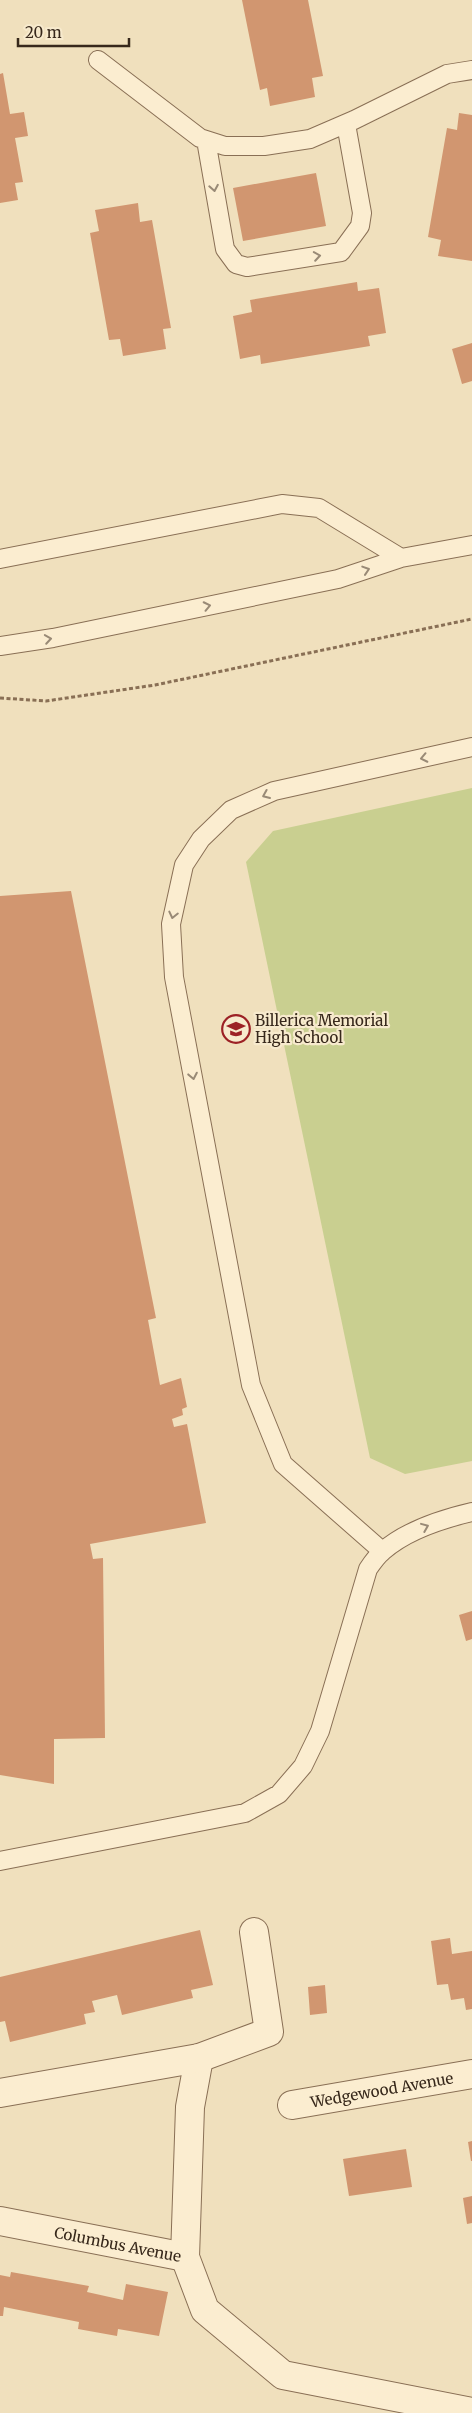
<svg xmlns="http://www.w3.org/2000/svg" width="472" height="2413" font-family="Merriweather,serif">
<rect width="100%" height="100%" fill="#f0e0bd"/>
<!-- green -->
<path fill="#c9cf90" d="M472,788V1461L405,1474L370,1458L246,862L273,831Z"/>
<!-- building -->
<path fill="#d19670" d="M242,0H308L323,76L312,78L315,97L270,106L267,88L260,90Z
M3,73L10,114L24,112L28,136L15,138L23,182L15,183L18,200L0,203V74Z
M459,113L472,115V261L438,256L441,240L428,237L447,128L457,130Z
M316,173L326,226L243,241L233,188Z
M138,203L140,222L152,220L171,328L163,329L166,349L123,356L120,339L109,340L90,233L99,231L95,210Z
M357,282L358,291L379,288L386,333L368,336L370,346L261,364L260,355L240,359L233,316L252,312L250,300Z
M472,343V381L462,384L452,349Z
M71,891L156,1318L148,1320L160,1385L181,1378L187,1407L182,1409L183,1415L172,1419L174,1427L187,1424L206,1523L90,1544L93,1559L103,1558L105,1738L54,1739V1784L0,1775V896Z
M472,1611V1639L466,1641L459,1615Z
M200,1930L213,1985L191,1990L193,1998L122,2015L117,1995L92,2001L95,2012L84,2014L86,2024L10,2042L5,2021L0,2022V1977Z
M450,1938L452,1954L472,1951V2009L466,2010L464,1998L451,2000L448,1984L437,1985L431,1941Z
M325,1985L327,2013L310,2015L308,1987Z
M472,2141V2161H471L468,2142Z
M406,2149L412,2187L349,2196L343,2159Z
M472,2196V2223L467,2224L463,2198Z
M11,2272L89,2286L87,2292L123,2300L126,2284L168,2292L159,2336L118,2329L117,2336L78,2329L79,2322L4,2307L3,2316H0V2275L10,2277Z"/>
<g fill="none" stroke-linecap="round" stroke-linejoin="round">
<defs>
<path id="lane" d="M98,60L200,138L225,146H264L310,139L354,120L447,74L472,70
M206,140L225,249L236,264L247,267L341,252L360,226L362,213L346,124
M0,559L282,504L319,508L401,558L472,545
M0,646L53,638L338,579L401,558
M382,1551L283,1464L251,1385L174,977L171,924L184,865L201,839L231,810L274,791L472,747
M0,1861L245,1813L279,1794L303,1766L320,1731L368,1569C372,1563 377,1556 383,1551C407,1530 442,1519 472,1512"/>
<g id="street">
<path d="M199,2058L190,2107L185,2257L205,2310L283,2375L472,2412"/>
<path d="M0,2093L199,2058L269,2032L254,1932"/>
<path id="s1" d="M292,2105L472,2074"/>
<path id="s2" d="M0,2221L185,2257"/>
</g>
</defs>
<!-- lane casing -->
<use href="#lane" stroke="#896f55" stroke-width="20"/>
<!-- street casing -->
<use href="#street" stroke="#896f55" stroke-width="30"/>
<!-- path -->
<path stroke="#896f55" stroke-width="3" stroke-dasharray="4 2.5" stroke-linecap="butt" d="M0,698L46,701L155,685L472,619"/>
<!-- lane -->
<use href="#lane" stroke="#fbedd0" stroke-width="18"/>
<!-- street -->
<use href="#street" stroke="#fbedd0" stroke-width="28"/>
</g>
<!-- one-way arrows -->
<defs><path id="oneway-chevron" d="M-2-3.5L2.5 0L-2 3.5" fill="none" stroke-width="1.6" stroke-linecap="round" stroke-linejoin="round" transform="scale(1.25)"/></defs>
<g stroke="#998a76">
<use href="#oneway-chevron" transform="translate(214 188) rotate(80)"/>
<use href="#oneway-chevron" transform="translate(317 256) rotate(-9)"/>
<use href="#oneway-chevron" transform="translate(366 570) rotate(-18)"/>
<use href="#oneway-chevron" transform="translate(207 606) rotate(-12)"/>
<use href="#oneway-chevron" transform="translate(48 639) rotate(-9)"/>
<use href="#oneway-chevron" transform="translate(424 758) rotate(168)"/>
<use href="#oneway-chevron" transform="translate(266 795) rotate(157)"/>
<use href="#oneway-chevron" transform="translate(173 915) rotate(103)"/>
<use href="#oneway-chevron" transform="translate(193 1076) rotate(79)"/>
<use href="#oneway-chevron" transform="translate(425 1527) rotate(-22)"/>
</g>
<!-- icons -->
<defs>
<symbol id="school-ring" viewBox="-11 -11 22 22"><circle r="9.5" fill="#f7eacd" stroke="#9c2125" stroke-width="1.5"/><path d="M0-5L7-2L0 1L-7-2ZM-4 1L0 2.5L4 1V4Q0 6-4 4Z" fill="#9c2125"/></symbol>
</defs>
<g fill-rule="evenodd">
<use href="#school-ring" x="220" y="1013" width="32" height="32"/>
</g>
<g text-anchor="middle" dominant-baseline="central" stroke-width="4.5" stroke-linejoin="round" paint-order="stroke">
<!-- poi labels -->
<g font-size="15" fill="#37281b" stroke="#f7eacd" text-anchor="start">
<text x="255" y="1020">Billerica Memorial<tspan x="255" dy="17">High School</tspan></text>
</g>
<!-- street labels -->
<g font-size="15" fill="#37281b" stroke="#f7eacd">
<text stroke="none"><textPath href="#s1" startOffset="91">Wedgewood Avenue</textPath></text>
<text stroke="none"><textPath href="#s2" startOffset="120">Columbus Avenue</textPath></text>
</g>
</g>
<!-- scale -->
<path d="M18 38v8h111v-8" fill="none" stroke="#37281b" stroke-width="2.5"/>
<text x="25" y="38" font-size="15" fill="#37281b" stroke="#f7eacd" stroke-width="4" paint-order="stroke">20 m</text>
</svg>
